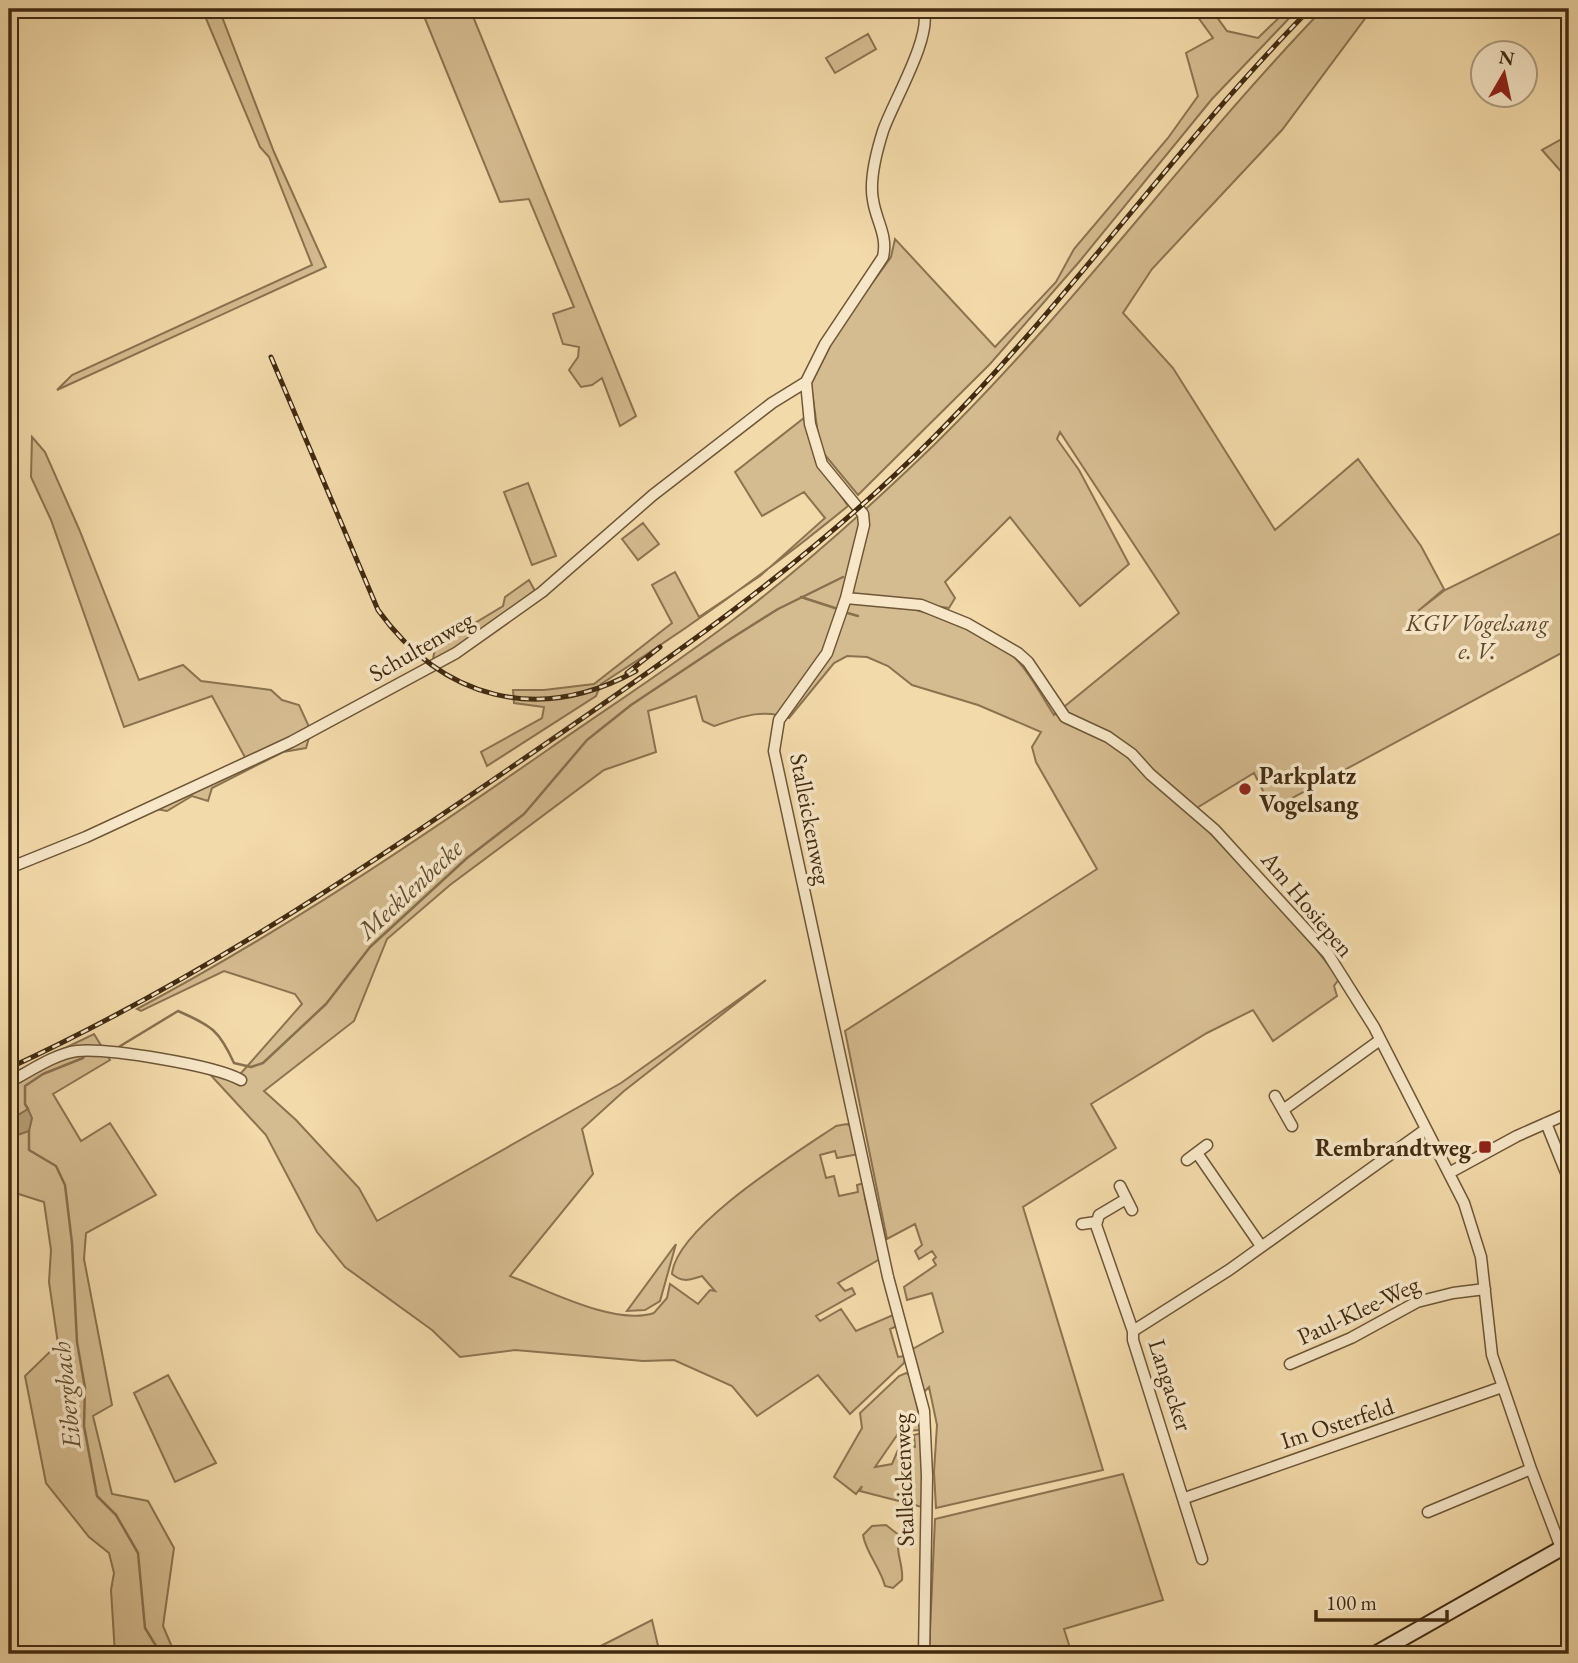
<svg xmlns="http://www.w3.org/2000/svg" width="1578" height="1663" font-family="'EB Garamond',serif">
<rect width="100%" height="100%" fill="#f3daaa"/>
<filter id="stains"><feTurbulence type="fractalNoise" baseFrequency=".00286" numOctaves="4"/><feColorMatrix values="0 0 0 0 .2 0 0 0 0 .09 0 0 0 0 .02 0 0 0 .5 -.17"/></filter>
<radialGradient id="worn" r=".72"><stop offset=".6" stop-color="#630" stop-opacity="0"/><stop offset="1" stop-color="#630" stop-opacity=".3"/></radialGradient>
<!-- green -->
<path fill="#d5bc90" stroke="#8b7350" stroke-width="2" fill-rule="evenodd" d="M202,9H219L274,152L326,267L57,390L72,375L312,265L269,157L260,147Z
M421,9H470L636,416L620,426L602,378L592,385L581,387L569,370L578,357L579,347L563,344L553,314L574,307L529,199L500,202Z
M1192,9H1211L1227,31L1258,38L1288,9H1298L1212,99L1079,262L990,364L858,495L820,449L811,384L837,332L891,257L895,239L995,347L1056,282L1074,249L1168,138L1198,96L1186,53L1213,38Z
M1323,9H1376L1367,16L1282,130L1152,269L1123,313L1173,368L1275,530L1358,459L1421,546L1444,589L1418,611L1445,590L1569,529V649L1272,809L1254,773L1195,809L1168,783L1164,785L1293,919L1339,979L1334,986L1337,996L1273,1041L1253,1010L1207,1033L1091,1104L1116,1148L1023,1207L1103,1470L936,1508L934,1472L937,1425L929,1387L923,1393L911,1350L943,1332L932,1293L907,1300L904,1287L936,1265L933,1260L936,1257L932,1251L919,1259L915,1251L922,1245L915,1224L887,1239L845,1031L1097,869L1036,762L1032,747L1041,732L978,705L912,685L888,666L867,657L847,656L834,663L789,718C762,708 741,717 714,726L703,721L696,696L648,711L656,752L604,770L450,885L387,939L354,1021L264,1091L296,1120L359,1188L377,1221L621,1083L766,980L624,1091L582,1129L593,1174L510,1276C547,1290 615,1326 654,1313L667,1298L670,1284L698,1304L710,1290L715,1291L702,1276C689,1280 683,1283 672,1274C676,1227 796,1153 836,1126L847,1124L851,1126L859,1154L837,1158L835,1151L820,1155L826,1178L834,1176L839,1196L858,1192L857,1185L864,1183L865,1198L880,1259L838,1283L845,1291L852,1288L855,1294L816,1316L820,1321L841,1309L856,1331L893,1315L897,1326L890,1329L898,1357L905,1356L904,1363L850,1414L818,1375L757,1416L732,1386L674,1360L643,1361L515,1350L460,1357L432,1330L345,1267L317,1232L266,1135L207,1071L235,1080L302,1004L295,994L224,971L141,1011L137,1009C280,933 415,842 549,749C609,707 671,667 729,623C802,568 870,507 936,443C1075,307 1189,148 1323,9ZM1060,432L1179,613L1054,715C1042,697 1030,672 1014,657C973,619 901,603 847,600H892L949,608L955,598L945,582L1010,517L1080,606L1129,564L1079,470L1057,439Z
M868,34L876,49L835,73L826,58Z
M1569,135V174L1565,176L1542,150Z
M804,418L817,460L848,506C769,571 687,629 601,684L596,696L487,766L481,752L542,718L544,707L514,703L513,690H544L594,684L672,623L652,585L675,572L699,617L760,576L825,518L804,492L762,516L735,472Z
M32,437L45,452L79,529L139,680L183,665L201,681L271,690L282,700L299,705L311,731L306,748L283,752L212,788L208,801L192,796L167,811L150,808L247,761L212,696L124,727L51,520L31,477Z
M528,483L556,556L532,565L504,492Z
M643,523L659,544L638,560L622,539Z
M529,580L535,591L432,666L435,647L503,606L505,597Z
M94,1034L110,1060L53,1094L81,1141L110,1123L156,1195L86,1233L84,1259L112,1405L93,1416L112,1494L148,1501L174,1548L163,1626L175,1654H115L111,1590L114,1573L109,1553L89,1537L46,1483L25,1376L58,1344L49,1282L51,1250L44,1202L9,1191V1075Z
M676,1244L660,1301L645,1310L627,1311Z
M906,1373L911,1376L922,1430L900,1431L875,1467L892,1464L898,1450L915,1447L914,1435L922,1433V1507L860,1491L862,1486L856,1494L834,1477L862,1428L860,1413L899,1376Z
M168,1375L216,1463L175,1482L134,1393Z
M1123,1474L1163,1600L1064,1629L1072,1654H929L935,1519Z
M886,1525L900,1536C894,1551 904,1565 902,1580L893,1588L885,1586C880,1567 866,1553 863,1535L872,1526Z
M652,1620L660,1654H585Z"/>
<!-- water -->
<path fill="#b69e76" stroke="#87704e" stroke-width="2" d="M28,1109L32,1118L29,1131L9,1138V1116L18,1115Z"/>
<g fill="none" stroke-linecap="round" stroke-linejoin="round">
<!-- stream -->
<path stroke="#87704e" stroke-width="2.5" d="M801,597L838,609
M844,612L858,616
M117,1048L178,1011C212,1026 219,1030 234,1063L251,1067L263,1063L326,1004L370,947L467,858L524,814L587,740L631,705L724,643L778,609L843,577
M28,1109L25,1104V1086L43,1074L83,1058L86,1053
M29,1131V1150L56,1166L65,1185L72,1243L77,1342L85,1388L84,1426L97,1496L116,1515L138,1553L145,1628L161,1654"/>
<defs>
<path id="street" d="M923,9C934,34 892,104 883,131C877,150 869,180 873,200C876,221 888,235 883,257L825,344L806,382L810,424L822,464L863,514L864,525L846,598L827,653L779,720L774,751L888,1277L924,1411L927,1476L924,1654
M846,598L921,605L968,624L1018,653L1028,662L1065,717L1108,737L1132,754L1150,774L1215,830L1328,954L1374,1027L1464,1203L1481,1257L1492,1355L1531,1469L1561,1548
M9,868L86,837L291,742L456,653L542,592L653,495L772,403L806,382
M9,1082C29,1072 54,1054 77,1051C108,1048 214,1065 241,1080
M1275,1096L1292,1126
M1283,1110L1380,1040
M1546,1123L1569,1180
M1197,1153L1261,1246
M1187,1160L1207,1145
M1449,1173L1517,1136L1569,1113
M1120,1186L1132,1210
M1126,1199L1099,1215L1096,1225L1133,1331
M1082,1224L1096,1222
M1290,1364L1351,1338L1417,1302L1453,1293L1485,1289
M1185,1498L1502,1387
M1428,1512L1531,1469
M1202,1559L1133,1340V1331L1229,1270L1426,1129"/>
<path id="secondary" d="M1375,1654L1569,1544"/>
</defs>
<!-- street casing -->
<use href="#street" stroke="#6e5637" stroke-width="13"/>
<!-- secondary casing -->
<use href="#secondary" stroke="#412a11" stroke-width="18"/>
<!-- street -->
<use href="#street" stroke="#f7e7c8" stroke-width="10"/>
<!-- secondary -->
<use href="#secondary" stroke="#f7e7c8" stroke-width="14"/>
<defs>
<path id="rail" d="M271,357L378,610C442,699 538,725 636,671
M627,673L660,647
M9,1068C191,984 355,875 519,762C665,662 809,563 934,437C1068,302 1177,144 1310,9"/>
</defs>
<!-- rail casing -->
<use href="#rail" stroke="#412a11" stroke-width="5"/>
<!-- rail -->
<use href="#rail" stroke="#f7e7c8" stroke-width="2.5" stroke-dasharray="8" stroke-linecap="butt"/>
</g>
<!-- markers -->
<g fill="#8f2418" stroke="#f7e7c8" stroke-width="2.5">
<circle cx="1245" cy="789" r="7"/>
<rect x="1478" y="1140" width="14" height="14" rx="3.5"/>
</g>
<g text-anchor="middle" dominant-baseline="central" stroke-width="7" stroke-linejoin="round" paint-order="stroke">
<!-- park labels -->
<g font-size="24" font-style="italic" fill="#5f472a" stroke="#f7e7c8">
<text x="1477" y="622">KGV Vogelsang<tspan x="1477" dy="28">e. V.</tspan></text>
</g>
<!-- street labels -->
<g font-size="24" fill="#412a11" stroke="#f7e7c8">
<text transform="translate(421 646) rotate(-30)">Schultenweg</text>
<text transform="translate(811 819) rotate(79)">Stalleickenweg</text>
<text transform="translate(1308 904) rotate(50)">Am Hosiepen</text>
<text transform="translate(1358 1310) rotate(-25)">Paul-Klee-Weg</text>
<text transform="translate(1171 1385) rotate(72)">Langacker</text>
<text transform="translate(1337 1423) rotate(-18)">Im Osterfeld</text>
<text transform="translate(903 1480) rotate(-92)">Stalleickenweg</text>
</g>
<!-- poi labels -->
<g font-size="24" font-weight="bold" fill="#412a11" stroke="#f7e7c8" text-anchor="start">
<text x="1259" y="775">Parkplatz<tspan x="1259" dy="28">Vogelsang</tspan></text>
<text x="1471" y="1147" text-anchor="end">Rembrandtweg</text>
</g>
<!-- water labels -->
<g font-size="26" font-style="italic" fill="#644d2f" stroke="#f7e7c8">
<text transform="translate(410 889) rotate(-43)">Mecklenbecke</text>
<text transform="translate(66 1395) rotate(-96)">Eibergbach</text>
</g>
</g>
<!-- margin -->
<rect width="1578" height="1663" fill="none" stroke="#f3daaa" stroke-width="35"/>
<rect x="10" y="10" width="1557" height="1642" fill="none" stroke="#412a11" stroke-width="3.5"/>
<rect x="18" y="18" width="1543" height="1628" fill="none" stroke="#412a11" stroke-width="2"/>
<!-- north arrow -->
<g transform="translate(1504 74) rotate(9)"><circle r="33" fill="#f7e7c8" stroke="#ae9b7f" stroke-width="2"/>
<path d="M0-5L12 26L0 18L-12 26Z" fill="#8f2418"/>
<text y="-10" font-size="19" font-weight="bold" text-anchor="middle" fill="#412a11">N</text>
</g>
<!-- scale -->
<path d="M1316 1610v10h131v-10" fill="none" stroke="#412a11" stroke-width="3.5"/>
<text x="1326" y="1610" font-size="21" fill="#412a11" stroke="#f7e7c8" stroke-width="5" paint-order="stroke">100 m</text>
<rect width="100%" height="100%" filter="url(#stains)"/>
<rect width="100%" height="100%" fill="url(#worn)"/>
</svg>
